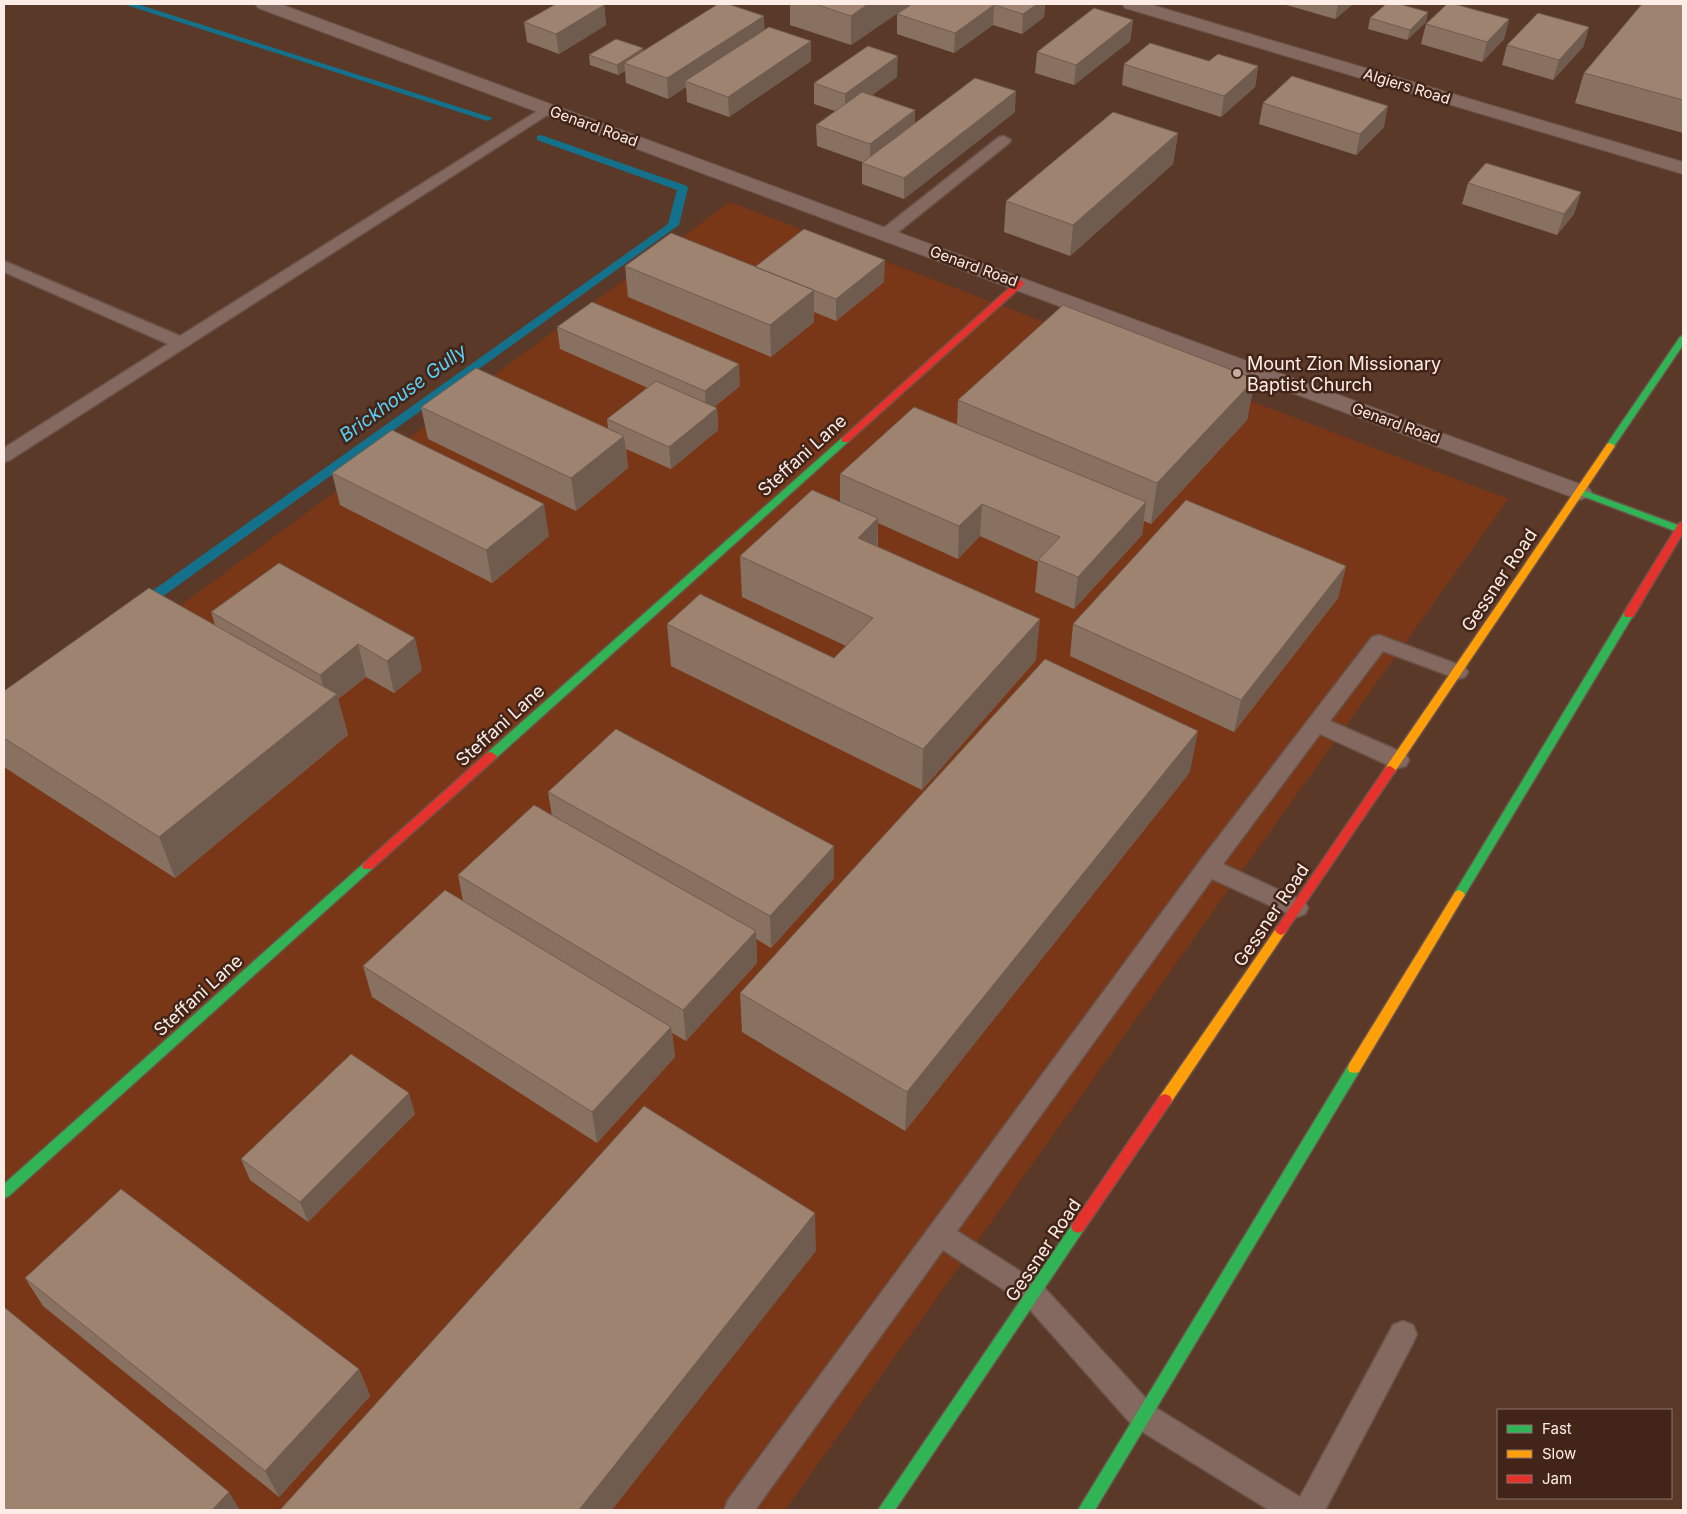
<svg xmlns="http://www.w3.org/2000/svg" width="1687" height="1514" font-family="Inter,sans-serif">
<rect width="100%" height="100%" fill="#5b3929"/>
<!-- built -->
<path fill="#793717" d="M730,202L1508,499L785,1510H4V735Z"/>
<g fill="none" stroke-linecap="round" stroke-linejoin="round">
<!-- stream -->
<path fill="#14718b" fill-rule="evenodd" d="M123,4H137L493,118L488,121L484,120Z
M541,135L687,186L688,188L679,225L148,607H138L136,604L138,601L668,224L677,190L537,140V136Z"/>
<defs>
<path id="lane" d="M547,105L554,109L552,112L10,460L4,462V448L168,344L4,272V261L180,336Z
M1004,136L1011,140L1009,143L892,237H880L878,234L880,231L999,137Z
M1379,635L1465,667L1468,672L1465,677L1458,679L1383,651L1330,721L1406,754L1409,760L1406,766L1398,768L1390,766L1320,734L1223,864L1305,902L1308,908L1305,914L1297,917L1289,914L1212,879L957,1231L1042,1285L1153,1406L1300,1497L1393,1325L1403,1321L1413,1325L1417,1334L1413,1343L1325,1510H1269L1133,1426L1024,1303L943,1250L755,1510H724L728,1500L1200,861L1372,637Z"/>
<path id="street" d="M255,4H280L1588,487L1592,492L1588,497L1580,500L1572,497L258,8Z
M1122,4H1149L1683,162V174L1125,8Z"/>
<path id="fast" d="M1683,336V345L1613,448H1607V444L1680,337Z
M845,437L848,438V442L495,759H487L485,756L487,753L842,438Z
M1580,489L1683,527V534L1577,494L1575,492L1577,490Z
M1629,610L1634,614L1463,898H1455L1453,895L1455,892L1625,611Z
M368,861L372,863L374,866L372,869L9,1196L4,1198V1184L364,863Z
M1354,1063L1359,1064L1360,1068L1359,1072L1095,1510H1078L1349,1064Z
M1078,1221L1083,1223L1085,1227L1083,1231L895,1510H878L1073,1223Z"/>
<path id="slow" d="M1610,443L1615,446L1394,773H1386L1384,770L1386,767L1607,444Z
M1459,890L1463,892L1465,895L1463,898L1359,1072L1354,1073L1349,1072L1348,1068L1349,1064L1455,892Z
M1281,925L1285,927L1287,930L1285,933L1170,1104L1165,1106L1160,1104L1158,1100L1160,1096L1277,927Z"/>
<path id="jam" d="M1020,280L1024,283L1023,285L848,442H842V438L1017,281Z
M1683,522V533L1633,617H1625L1624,614L1625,611L1679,523Z
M491,752L497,756L495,759L372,869H364L362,866L364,863L487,753Z
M1390,766L1396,770L1394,773L1285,933L1281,935L1277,933L1275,930L1277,927L1386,767Z
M1165,1094L1170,1096L1172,1100L1170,1104L1083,1231L1078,1233L1073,1231L1071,1227L1073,1223L1160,1096Z"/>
</defs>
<!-- lane casing -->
<use href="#lane" stroke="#6b5349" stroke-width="3"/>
<!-- street casing -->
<use href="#street" stroke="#6b5349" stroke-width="2"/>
<!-- fast casing -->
<use href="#fast" stroke="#6b5349" stroke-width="3"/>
<!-- slow casing -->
<use href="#slow" stroke="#6b5349" stroke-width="3"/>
<!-- jam casing -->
<use href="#jam" stroke="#6b5349" stroke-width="3"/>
<!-- lane -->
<use href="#lane" fill="#83695f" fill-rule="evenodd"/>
<!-- street -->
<use href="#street" fill="#83695f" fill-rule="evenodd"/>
<!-- fast -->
<use href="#fast" fill="#30b455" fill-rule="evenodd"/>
<!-- slow -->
<use href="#slow" fill="#ff9f0a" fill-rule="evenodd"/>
<!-- jam -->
<use href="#jam" fill="#e5322d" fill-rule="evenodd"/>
</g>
<!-- wall -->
<path fill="#887161" d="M790,4H911L851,45L790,25Z
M912,4H1045L1044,17L1022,34L993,25L954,53L897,34V14Z
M1283,4H1353L1335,19Z
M1683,4V133L1575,103L1584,73Z
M604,5L606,25L559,54L527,42L524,22Z
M1428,12L1426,22L1407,40L1368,29L1370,18Z
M1509,19L1504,39L1482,62L1421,44L1426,24Z
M1133,20L1130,41L1074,85L1035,73L1037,52Z
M1589,27L1583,47L1553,80L1502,65L1507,45Z
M764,30L811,41V61L729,117L687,102L686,87L668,99L626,83L625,71L618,75L590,65L589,55L643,48V51Z
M1124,64L1258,66L1255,87L1221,117L1122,85Z
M897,77L872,95L915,110V123L1015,112L904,199L862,184V162L817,146L816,125L835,111L814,104V83Z
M1263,103L1384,127L1356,155L1259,124Z
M1178,133L1173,164L1070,256L1004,232L1006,201Z
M1468,183L1581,192L1574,214L1557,235L1462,204Z
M625,266L755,267L884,282L836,321L814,312V322L771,357L628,297Z
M557,327L740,386L714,407L717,408L718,430L671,469L626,449L628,468L576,511L428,439L421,407L608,429L607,419L648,388L560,349Z
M1255,379L1247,420L1151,524L1144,521L1142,535L1074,609L1035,592L1038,562L980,536L958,559L878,523V547L1036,660L922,790L671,666L667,624L834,658L846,646L742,597L740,556L840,502V474L957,424L958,400Z
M332,473L549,536L492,583L340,505Z
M279,563L422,670L394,693L366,677L338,699L348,735L175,878L4,767V691L215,625L211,612Z
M1346,566L1338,598L1234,732L1070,656L1073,624Z
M1190,772L905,1131L742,1032L740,993Z
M548,792L834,846V878L771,948L756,939L757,963L686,1041L672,1033L675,1057L597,1143L372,997L363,966L463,901L458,875L552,816Z
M415,1114L308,1222L250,1180L241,1159Z
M25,1278L359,1369L370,1396L279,1497L43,1306Z"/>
<!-- shaded-wall -->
<path fill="#6f5c4f" d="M868,4H911L851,45V16Z
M1037,4H1045L1044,17L1022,34L1023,14Z
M1338,4H1353L1335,19Z
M604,5L606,25L559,54L556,34Z
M994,5L993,25L954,53L955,33Z
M1428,12L1426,22L1407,40L1410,30Z
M764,16L765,36L685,81L686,87L668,99L667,78Z
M1509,19L1504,39L1482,62L1487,42Z
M1133,20L1130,41L1074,85L1076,65Z
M1589,27L1583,47L1553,80L1559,60Z
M811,41V61L729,117L728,97Z
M643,48L644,59L624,63L625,71L618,75L617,65Z
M898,56L897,77L845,115V94Z
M1258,66L1255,87L1221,117L1224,96Z
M1016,91L1015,112L904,199V178Z
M1388,106L1384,127L1356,155L1360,134Z
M915,110V131L870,165V144Z
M1178,133L1173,164L1070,256L1073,225Z
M1581,192L1574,214L1557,235L1564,214Z
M885,260L884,282L836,321V299Z
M814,290V322L771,357L770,325Z
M739,364L740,386L706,413L705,391Z
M1255,379L1247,420L1151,524L1157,483Z
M717,408L718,430L671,469L669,447Z
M624,436L628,468L576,511L571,478Z
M1146,502L1142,535L1074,609L1078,577Z
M544,504L549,536L492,583L486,550Z
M982,504L980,536L958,559L959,526Z
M878,518L877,559L858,538Z
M1346,566L1338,598L1234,732L1241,700Z
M1040,619L1036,660L922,790L923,749Z
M415,638L422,670L394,693L387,661Z
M358,644L366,677L338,699L348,735L175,878L159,837L327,702L320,675Z
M1198,731L1190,772L905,1131L907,1092Z
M834,846V878L771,948L770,916Z
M756,931L757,963L686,1041L683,1010Z
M671,1027L675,1057L597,1143L592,1112Z
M409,1093L415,1114L308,1222L300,1202Z
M815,1213L816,1251L612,1510H579Z
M359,1369L370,1396L279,1497L265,1471Z
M229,1492L240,1510H212Z"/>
<!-- building -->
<path fill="#9e8371" stroke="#6f5c4f" d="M556,4H600L604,5L556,34L524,22Z
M718,4H728L764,16L667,78L624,63Z
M815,4H868L851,16Z
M912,4H1037L1023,14L994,5L955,33L897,14Z
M1386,4H1399L1428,12L1410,30L1370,18Z
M1447,4H1454L1509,19L1487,42L1426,24Z
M1642,4H1683V100L1584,73Z
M1094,8L1133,20L1076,65L1037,52Z
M1538,13L1589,27L1559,60L1507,45Z
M769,27L811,41L728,97L685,81Z
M616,39L643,48L617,65L589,55Z
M1150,43L1209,61L1218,54L1258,66L1224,96L1124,64Z
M868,46L898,56L845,94L814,83Z
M1292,76L1388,106L1360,134L1263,103Z
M975,78L1016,91L904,178L862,163Z
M862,92L915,110L870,144L816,125Z
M1113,112L1178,133L1073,225L1006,201Z
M1486,163L1581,192L1564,214L1468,183Z
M804,229L885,260L836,299L755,267Z
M671,233L814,290L770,325L625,266Z
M592,302L739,364L705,391L557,327Z
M1063,305L1255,379L1157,483L958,400Z
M476,368L624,436L571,478L421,407Z
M656,381L717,408L669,447L607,419Z
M914,407L1146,502L1078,577L1038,560L1060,537L982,504L959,526L840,474Z
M392,430L544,504L486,550L332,473Z
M812,490L878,518L858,538L1040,619L923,749L667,624L700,594L834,658L873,618L740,556Z
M1186,500L1346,566L1241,700L1073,624Z
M279,563L415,638L387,661L358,644L320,675L211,612Z
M149,588L337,694L159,837L4,738V691Z
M1045,659L1198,731L907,1092L740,993Z
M616,729L834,846L770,916L548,792Z
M534,805L756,931L683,1010L458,875Z
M445,890L671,1027L592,1112L363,966Z
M351,1054L409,1093L300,1202L241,1159Z
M644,1106L815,1213L579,1510H280Z
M121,1189L359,1369L265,1471L25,1278Z
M4,1307L229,1492L212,1510H4Z"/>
<!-- markers -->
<circle fill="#c4aea4" stroke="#422518" stroke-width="2" cx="1237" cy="373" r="5"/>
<g text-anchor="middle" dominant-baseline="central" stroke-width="5" stroke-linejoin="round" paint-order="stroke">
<!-- far-street labels -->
<g font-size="15" fill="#fdede6" stroke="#422518">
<text transform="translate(1407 86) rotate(17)">Algiers Road</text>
<text transform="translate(594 126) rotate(20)">Genard Road</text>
<text transform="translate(974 266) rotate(20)">Genard Road</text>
<text transform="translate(1396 423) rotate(20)">Genard Road</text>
</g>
<!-- poi labels -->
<g font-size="18" fill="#fdede6" stroke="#422518" text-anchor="start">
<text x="1247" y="363">Mount Zion Missionary<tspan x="1247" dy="21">Baptist Church</tspan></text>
</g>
<!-- street labels -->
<g font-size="18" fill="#fdede6" stroke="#422518">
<text transform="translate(802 455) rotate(-42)">Steffani Lane</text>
<text transform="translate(1499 580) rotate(-56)">Gessner Road</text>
<text transform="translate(500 725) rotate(-42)">Steffani Lane</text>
<text transform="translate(1271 915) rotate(-56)">Gessner Road</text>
<text transform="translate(198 995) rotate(-42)">Steffani Lane</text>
<text transform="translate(1043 1250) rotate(-56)">Gessner Road</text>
</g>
<!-- water labels -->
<g font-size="19" font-style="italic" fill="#59d1fa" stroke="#422518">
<text transform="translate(403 393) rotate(-36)">Brickhouse Gully</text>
</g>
</g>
<!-- border -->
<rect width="1687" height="1514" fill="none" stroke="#fdede6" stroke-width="10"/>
<!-- legend -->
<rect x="1497" y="1409" width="175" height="90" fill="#422518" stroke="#8d756a"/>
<rect x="1507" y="1425" width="25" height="8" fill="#30b455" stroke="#8d756a"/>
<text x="1542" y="1434" font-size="15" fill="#fdede6">Fast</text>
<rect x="1507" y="1450" width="25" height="8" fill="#ff9f0a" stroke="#8d756a"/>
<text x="1542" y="1459" font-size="15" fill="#fdede6">Slow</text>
<rect x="1507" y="1475" width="25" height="8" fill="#e5322d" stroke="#8d756a"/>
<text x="1542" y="1484" font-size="15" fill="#fdede6">Jam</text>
</svg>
